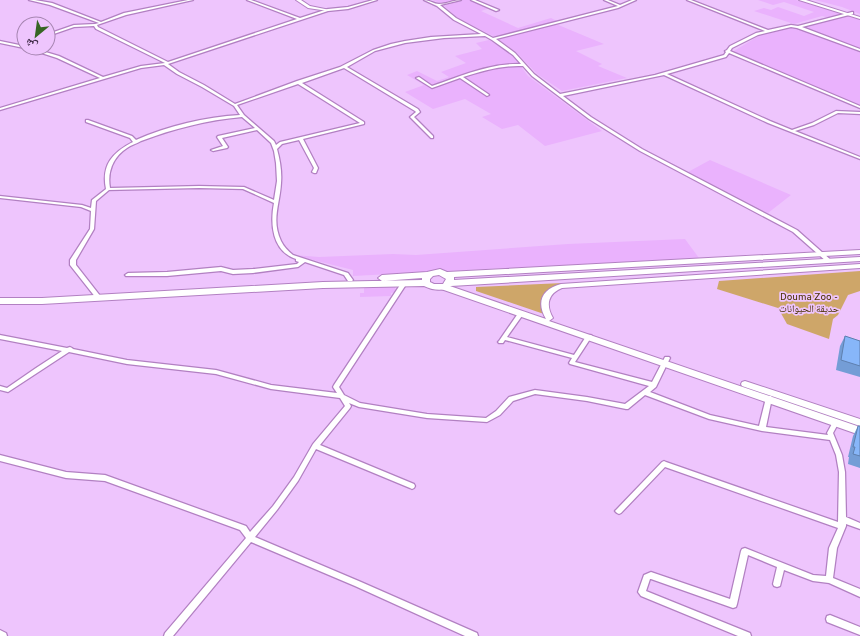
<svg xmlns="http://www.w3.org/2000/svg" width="860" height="636" font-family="Overpass,'Noto Naskh Arabic',sans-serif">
<rect width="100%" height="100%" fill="#eec5fd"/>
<!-- built -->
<path fill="#eab2fd" d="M432,0H475L493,7L481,11L518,28L551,18L557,21L556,24L604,44L576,51L602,64L598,66L627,78L562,91L537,74L517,53L497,38L459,19L442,4Z
M758,0H796L860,20V106L732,52L757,37L780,28L803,27L834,19L822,16L794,24L754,11L764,8L771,10L778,7L804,16L814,12L784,2L773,5Z
M815,0H860V14L842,7Z
M489,40L512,54L528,76L602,131L545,146L518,125L502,129L482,117L491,114L465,99L433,109L405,92L424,85L407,75L417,71L437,81L449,77L441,72L466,63L455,56L482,49L476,43Z
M710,160L791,195L768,213L688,172Z
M685,239L699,258L353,276V270L293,255L319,257L393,254L416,255L568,244Z
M395,287L396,292L391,293V296L360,297V293H364V288Z"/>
<!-- green -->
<path fill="#cea669" d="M860,271V291L848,295L838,315L833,319L829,339L787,324L778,308L717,289L719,281Z
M563,283C549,288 535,298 544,314L476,291V287Z"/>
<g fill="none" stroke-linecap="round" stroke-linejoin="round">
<defs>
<path id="minor" d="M29,0H35L52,3L101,22L124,13L188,0H193L126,15L97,25L98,27L168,62L297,19L247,0H251L300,18L328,9L348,7L373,0H377L348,9L328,11L168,64L179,72L204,85L235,104L297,81L340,67L373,50L391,44L405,41L431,37L481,34L454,20L437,6L424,0C429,0 434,4 439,4C447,4 454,0 461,0L440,5L456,18L493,38L618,6L604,0H608L620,5L632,0H636L618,8L496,39L515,53L534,74L560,94L655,75L724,55L726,52L725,51L727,50L730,46L756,33L765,31L687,0H691L768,30L791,25L798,26L852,12H853V14L802,27L860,49V51L797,28L791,27L758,35L732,48L730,51L860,106V108L729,53L726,57L667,74L770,121L792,130L812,123L836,111L860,112V114L838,113L814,125L795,131L860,157V159L768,123L664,75L563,96L591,117L642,149L797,230L832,261L831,262H827L793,232L640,151L589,119L532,76L523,66C502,65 483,71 463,77L488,94L489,95L487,96L460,78L432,88L416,78L419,77L432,86C461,76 490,63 521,64L513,55L492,40L485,36L444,38L405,43L375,51L347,67L418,109L420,112L414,117L433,136V138H431L410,117L416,112L415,111L344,68L302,83L364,122V124L303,139L318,168L316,173H314L312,172L314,168L299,140L282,144L277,149C280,160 282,172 281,183C280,204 271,220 281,241C284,247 288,251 293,255L348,273L353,280L352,281H348L344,275L305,262L298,267L253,273L233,274L221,271L167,276H126L125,275L128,273L167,272L221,267L233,270L253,269L297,264L299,262L296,261V259C272,251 270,224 274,203L243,189L199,188L109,190L96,201L94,229L76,260V265L101,297L98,299L96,298L70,265V260L90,229L91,211L81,207L0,198V196L82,205L91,208L92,200L106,189C101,165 113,152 133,142L130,138L86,122V120H88L132,136L136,140C167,126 206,117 240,115L234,106L202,87L177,74L164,65L141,68L0,110V108L100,78L57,58L26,48H32L59,56L103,77L141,66L165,63L96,29L94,26L74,27L48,36V34L74,25L95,24L99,23L50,5ZM298,84L360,123L280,142L276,145L274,141L244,115L237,105ZM242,117L255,128L218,136L217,137L223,146L211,150L213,151L227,148L228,147L222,138L257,130L271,143L274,151L276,163L277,181L274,200L244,187L199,186L110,188C107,172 113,157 127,148C131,145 136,144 141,141C173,129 207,120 242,117Z
M471,0H475L499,10L496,11Z
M0,41L24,46V48L0,43Z
M404,281L407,283L339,387L344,395L360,403L427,414L486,418L496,411L509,397L535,390L587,397L625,404L649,386L570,364L569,363L572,358L505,340L503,343H499L498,342L499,341L519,312L521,311L524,313L507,337L574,355L587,335H591L592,336L575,362L652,382L665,357H669L670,358L656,387L650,392L710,415L759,426L766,398L767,396H771L772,398L766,427L828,435L827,433L834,420H838L839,422L833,433L842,455L845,472L846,517L860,523V529L846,524V526L837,548L833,578L860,589V597L829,583L813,581L784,570L780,586L777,587L774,586L773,584L777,567L748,555L737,604L736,607L733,608L651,579H650L646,591L750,633L751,636H738L641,596L638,592L644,575L651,572L730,599L741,551L742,549L745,548L813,575L826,576L829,548L838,528L665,467L621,513L619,514L617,513L615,511L617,509L662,462L664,461L666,462L838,522L839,472L836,455L830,440L762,431L709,419L645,395L628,409H626L587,401L535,394L513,401L500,415L487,422L427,418L359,407L349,403L351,406L350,408L320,445L414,484L415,486L414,488L412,489L410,488L316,449L298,481L277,510L255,537L361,582L477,633L478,636H465L355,586L251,542L173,636H164L165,633L246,538L240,530L105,481L66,478L0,461V455L66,472L105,475L246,526L250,532L273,506L294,477L313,444L345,406L340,398L271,389L216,374L127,364L69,352L8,392L0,390V386L7,388L36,368L62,351L0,339V335L67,348L70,347L72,348L73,349L127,360L216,370L271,385L337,393L333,387L334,385L402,282Z
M830,615L860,627V635L827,622L826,619L827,616Z
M0,630L6,633L7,636H0Z"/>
<path id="tertiary" d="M296,0H301L310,6L330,10L328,11L308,8Z"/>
<path id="secondary" d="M799,0H806L860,17V19Z
M860,264V268L562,288C547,294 546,306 553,318L549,321L860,427V435L441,289L440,287L444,285H447L546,319C536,302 542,289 561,284Z
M745,381L860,419V426L742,386L741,384L742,382Z"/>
<path id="primary" d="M860,250V254L454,277V280L860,257V261L451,286C444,292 432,290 424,286L323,288L42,304H0V298H42L323,282L422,280V278L382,281L378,278L382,275L427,272L440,269L447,272ZM439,275L446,279L443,284H434L430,282V279L433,276Z"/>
</defs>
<!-- minor casing -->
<use href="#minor" stroke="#b280c2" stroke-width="2.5"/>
<!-- tertiary casing -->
<use href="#tertiary" stroke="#b280c2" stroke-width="2"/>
<!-- secondary casing -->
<use href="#secondary" stroke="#b280c2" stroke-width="2"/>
<!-- primary casing -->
<use href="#primary" stroke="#b280c2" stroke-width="2"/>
<!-- minor -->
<use href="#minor" fill="#fff" fill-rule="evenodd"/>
<!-- tertiary -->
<use href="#tertiary" fill="#fff" fill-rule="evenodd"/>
<!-- secondary -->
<use href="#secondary" fill="#fff" fill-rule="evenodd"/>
<!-- primary -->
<use href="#primary" fill="#fff" fill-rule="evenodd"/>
</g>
<!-- wall -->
<path fill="#749dd6" d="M845,336L860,341V377L836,370L840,346Z
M858,426H860V468L848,464L849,457H848L853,436Z"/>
<!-- building -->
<path fill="#87b6f9" stroke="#5e7fae" d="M845,336L860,341V366L841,360Z
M858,426H860V456L853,454L855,447H853Z"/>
<g text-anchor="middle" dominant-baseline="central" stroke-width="3.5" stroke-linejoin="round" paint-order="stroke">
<!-- park labels -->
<g font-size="10" fill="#483001" stroke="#eec5fd">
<text x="809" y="297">Douma Zoo -<tspan x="809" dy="12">حديقة الحيوانات</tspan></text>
</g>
</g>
<!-- north arrow -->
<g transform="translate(36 36) rotate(209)"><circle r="19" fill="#eec5fd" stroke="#a685b1"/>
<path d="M0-3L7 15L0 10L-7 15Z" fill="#376524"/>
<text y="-6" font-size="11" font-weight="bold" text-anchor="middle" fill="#392540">ش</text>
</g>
</svg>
